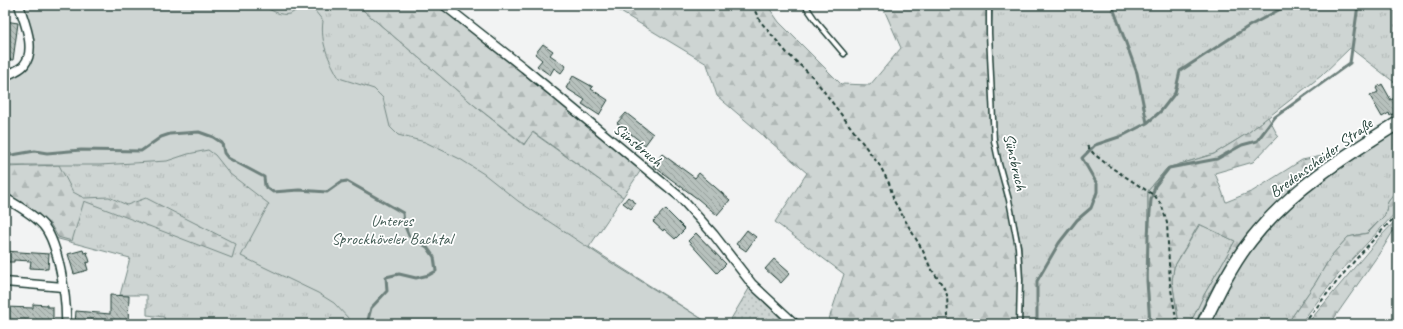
<svg xmlns="http://www.w3.org/2000/svg" width="1403" height="329" font-family="Caveat,sans-serif">
<defs>
<pattern id="grass-tufts" width="24" height="20" patternUnits="userSpaceOnUse"><rect width="24" height="20" fill="#ced5d3"/><path d="M3 7l-1-3M5 7V3M7 7l1-3M15 17l-1-3M17 17v-4M19 17l1-3" fill="none" stroke="#b0b8b6"/></pattern>
<pattern id="forest-firs" width="22" height="20" patternUnits="userSpaceOnUse"><rect width="22" height="20" fill="#ced5d3"/><path d="M5 1l3.5 6h-7zM16 11l3.5 6h-7z" fill="#b0b8b6"/></pattern>
<pattern id="garden-dots" width="8" height="8" patternUnits="userSpaceOnUse"><rect width="8" height="8" fill="#ced5d3"/><path d="M2 2h.1M6 6h.1" fill="none" stroke="#b0b8b6" stroke-width="1.8" stroke-linecap="round"/></pattern>
<pattern id="building-back-hatch" width="6" height="6" patternUnits="userSpaceOnUse"><rect width="6" height="6" fill="#b7c1bd"/><path d="M-1 5l2 2M0 0l6 6M5-1l2 2" fill="none" stroke="#949e9a"/></pattern>
</defs>
<rect width="100%" height="100%" fill="#f2f3f3"/>
<filter id="ink" filterUnits="userSpaceOnUse"><feTurbulence type="fractalNoise" baseFrequency=".025" numOctaves="2"/><feDisplacementMap in="SourceGraphic" scale="8" xChannelSelector="R" yChannelSelector="G"/><feConvolveMatrix kernelMatrix="1 2 1 2 8 2 1 2 1" color-interpolation-filters="sRGB"/></filter>
<g filter="url(#ink)">
<!-- grass -->
<path fill="url(#grass-tufts)" stroke="#768984" d="M20,5H357L474,105L524,145L532,132L623,197L589,247L710,324H165L164,317L147,315V295H120L130,258L51,237L5,195V86L109,87Z
M993,5H1398V81L1394,82L1350,48L1321,76L1248,133L1214,154L1167,168L1148,191V276L1150,324H1022L1023,278L1021,245L1011,200L1000,161L994,118L991,33Z
M1395,130L1398,132V189L1388,202L1385,215L1367,233L1348,237L1331,256L1316,282L1287,324H1213L1211,322L1225,291L1236,269L1254,244L1272,224L1325,177Z
M1200,224L1235,241L1204,295L1190,324H1179L1172,281L1174,267Z"/>
<!-- forest -->
<path fill="url(#forest-firs)" stroke="#768984" d="M357,5H442L540,84L641,170L623,197L533,132L524,144L474,105Z
M609,5H767L779,22L841,84L870,85L901,48L882,5H989L987,33L990,119L996,162L1007,201L1016,247L1018,280L1017,324H873L868,319L865,324H833L829,319L844,274L775,222L807,173L717,96L707,64Z
M1268,117L1278,136L1253,162L1215,173L1226,202L1253,191L1302,160L1352,150L1247,237L1209,293L1195,324H1190L1204,295L1235,241L1199,224L1174,267L1172,281L1179,324H1150L1148,276V191L1167,168L1214,154L1248,133Z
M59,165L73,192L84,198L109,197L127,205L146,198L236,244L232,258L84,201L72,241L58,237L51,225L33,211L5,192V167Z
M1398,189V210L1341,271L1300,324H1287L1316,282L1331,256L1348,237L1368,233L1385,215L1388,202Z
M1398,218V223L1383,248L1330,324H1307L1380,237Z"/>
<!-- park -->
<path fill="#ced5d3" stroke="#768984" d="M23,5H267V8C274,12 284,17 292,13C297,10 300,8 306,6L315,11L323,21C320,43 329,60 339,78L374,89L383,98L390,127L398,135L425,142L460,159L484,174L518,201L607,260L710,324H349L350,320L334,303L318,293L241,256L269,204L230,174L215,155L208,150L188,154L167,161L100,165H5V81L20,72L30,43Z"/>
<!-- garden -->
<path fill="url(#garden-dots)" stroke="#768984" d="M750,287L786,324H728Z"/>
<g fill="none" stroke-linecap="round" stroke-linejoin="round">
<!-- stream -->
<path stroke="#6d807b" stroke-width="3" d="M1112,5L1137,73L1147,123
M5,154L12,155L35,151L47,153L81,150L141,151L161,137L170,134L199,132L213,137L222,143L224,153L228,158L264,177L265,186L273,192L299,190L327,192L341,182L347,181L403,213L404,224L409,236L427,247L434,257L436,271L429,275L416,278L399,274L386,277L387,291L371,308L367,324
M1037,324V281L1059,243L1077,220L1091,208L1097,192V184L1082,158L1095,145L1122,136L1147,123L1161,111L1175,93L1180,71L1249,26L1288,5
M1150,324L1147,281L1148,235L1151,200L1155,186L1169,168L1217,159L1242,145L1257,141L1275,117L1350,63L1358,5"/>
</g>
<!-- building -->
<path fill="url(#building-back-hatch)" stroke="#1f3d34" d="M5,21L18,23L13,60L5,59Z
M543,44L553,51L550,55L566,66L561,73L554,68L550,75L537,66L542,60L535,54Z
M573,76L593,87L591,89L608,100L599,115L582,104L585,100L566,88Z
M1382,84L1391,100L1398,96V111L1390,116L1389,113L1382,117L1370,96L1378,92L1376,88Z
M626,113L653,134L645,145L617,123Z
M662,154L695,178L699,173L730,200L717,215L698,199L653,166Z
M628,197L636,203L631,209L623,203Z
M665,209L685,229L675,239L664,229L663,231L653,222Z
M747,230L756,237L746,251L736,244Z
M696,233L726,264L717,273L688,241Z
M83,250L84,253L87,252L90,262L86,263L88,270L74,274L68,254Z
M5,251L49,254L48,269L30,268L31,261L14,260V262H5Z
M774,259L790,273L781,283L765,269Z
M110,295L129,296L128,324H75L76,311L110,314Z
M33,304L47,305V307H53V324H5V307L33,308Z"/>
<g fill="none" stroke-linecap="round" stroke-linejoin="round">
<defs>
<path id="lane" d="M805,5L816,21L844,54
M989,5V33L994,141L999,164L1009,200L1018,247L1020,280L1019,324"/>
<path id="street" d="M444,5L524,68L680,197L714,235L752,284L795,324
M5,76C11,73 20,70 24,65C37,49 24,22 19,5
M5,198C18,206 33,214 43,225C59,243 67,300 66,324
M5,282L63,287"/>
<path id="primary" d="M1203,324C1217,295 1231,265 1251,240C1290,190 1345,156 1398,123"/>
</defs>
<!-- lane casing -->
<use href="#lane" stroke="#1f3d34" stroke-width="7"/>
<!-- street casing -->
<use href="#street" stroke="#1f3d34" stroke-width="11"/>
<!-- primary casing -->
<use href="#primary" stroke="#1f3d34" stroke-width="15"/>
<!-- path -->
<path stroke="#1f3d34" stroke-width="2" stroke-dasharray="4 3" stroke-linecap="butt" d="M752,5L760,21L787,53L813,77L880,166L889,183L894,201L923,251L930,267L943,286L947,295L948,317L952,324
M1087,146L1094,154L1109,166L1155,196L1162,206L1167,223L1170,284L1177,324
M1304,324C1333,285 1364,248 1398,214"/>
<!-- lane -->
<use href="#lane" stroke="#fff" stroke-width="4"/>
<!-- street -->
<use href="#street" stroke="#fff" stroke-width="8"/>
<!-- primary -->
<use href="#primary" stroke="#fff" stroke-width="12"/>
</g>
</g>
<g text-anchor="middle" dominant-baseline="central" stroke-width="3.5" stroke-linejoin="round" paint-order="stroke">
<!-- street labels -->
<g font-size="16" fill="#1f3d34" stroke="#fff">
<text transform="translate(638 145) rotate(40)">Sünsbruch</text>
<text transform="translate(1321 158) rotate(-36)">Bredenscheider Straße</text>
<text transform="translate(1015 162) rotate(77)">Sünsbruch</text>
</g>
<!-- park labels -->
<g font-size="16" fill="#425b54" stroke="#fff">
<text x="392" y="221">Unteres<tspan x="392" dy="18">Sprockhöveler Bachtal</tspan></text>
</g>
</g>
<!-- margin -->
<rect width="1403" height="329" fill="none" stroke="#fff" stroke-width="20"/>
<rect x="10" y="10" width="1383" height="309" fill="none" stroke="#1f3d34" stroke-width="1.5" filter="url(#ink)"/>
</svg>
